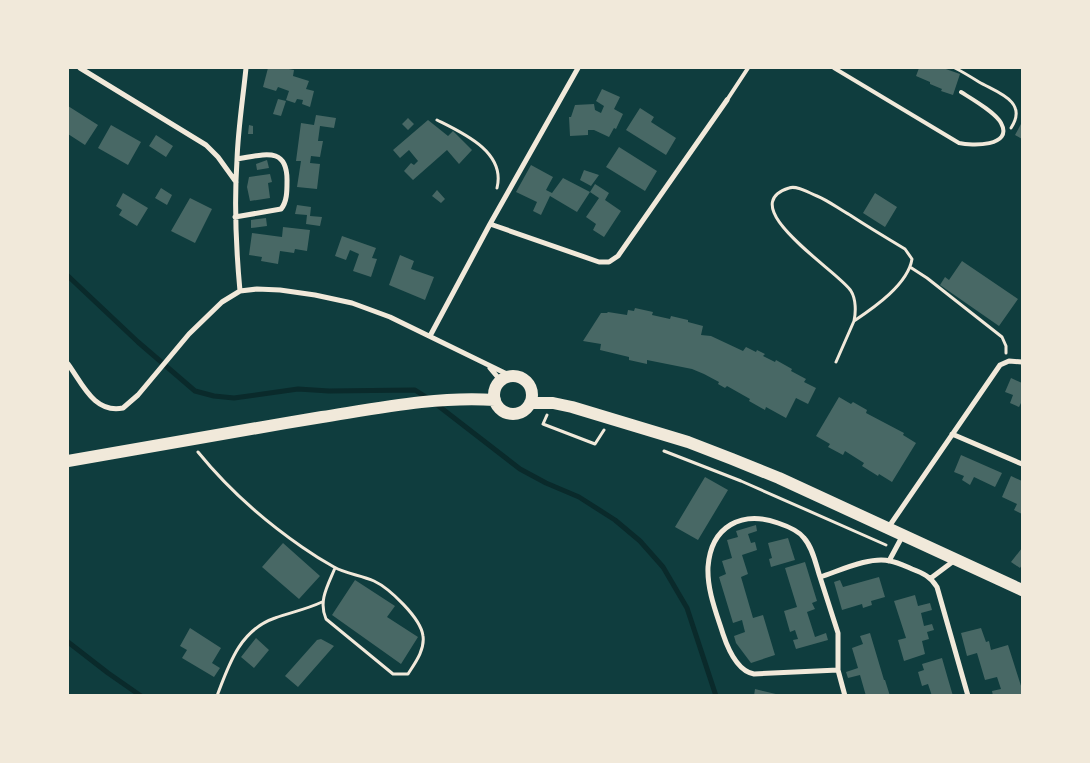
<svg xmlns="http://www.w3.org/2000/svg" width="1090" height="763" font-family="'Fira Sans',sans-serif">
<rect width="100%" height="100%" fill="#0f3d3e"/>
<g fill="none" stroke-linecap="round" stroke-linejoin="round">
<!-- stream -->
<path stroke="#0a2a2b" stroke-width="5" d="M68,276L138,342L195,391L214,396L234,398L298,389L329,391L415,390L429,399
M436,404L520,469L546,483L579,497L615,520L640,541L663,567L687,608L716,696
M68,642L108,673L141,696"/>
</g>
<!-- building -->
<path fill="#486865" d="M268,68H284L294,70L293,76L309,81L306,89L314,91L310,107L302,104L303,100L297,99L295,103L286,100L289,91L278,87L276,91L263,87Z
M919,68H943L960,74L953,95L941,91L942,89L930,84V82L916,76Z
M602,89L620,97L614,109L623,114L616,129L614,128L609,137L594,130H588V135L570,136L569,117H571L575,105L594,104L595,110L601,113L604,106L596,101Z
M278,99L286,101L281,116L273,114Z
M68,106L98,125L85,145L68,134Z
M640,108L654,117L651,122L676,138L666,155L626,130Z
M316,115L336,118L334,128L320,126L318,141H323L320,157L311,156L310,163L320,164L317,189L297,187L301,161H296L301,123L314,125Z
M408,118L414,124L408,130L402,124Z
M428,120L448,136L453,131L472,150L459,164L447,150L413,180L404,171L411,163L414,165L418,161L409,150L400,158L393,150Z
M1022,122V139L1015,135Z
M111,125L141,142L128,165L98,148Z
M249,125L253,126V134H248Z
M156,135L173,146L166,157L149,146Z
M619,147L657,171L645,191L606,167Z
M267,160L269,168L257,170L256,164Z
M531,165L553,177L546,190L552,193L563,178L590,192L595,184L609,193L605,200L621,211L604,237L593,230L596,224L586,217L599,198L590,192L577,212L550,196L541,215L533,211L537,202L516,192Z
M584,170L599,175L591,186L580,180Z
M270,174L272,182L268,183L270,198L250,201L247,187L249,177Z
M161,188L172,195L167,205L155,198Z
M437,190L445,199L441,203L432,196Z
M123,193L148,208L137,226L119,215L122,210L116,206Z
M875,193L897,207L885,227L863,213Z
M190,198L212,209L195,243L171,231Z
M297,205L311,207L310,216L322,217L320,226L306,224L307,215L295,214Z
M266,218L267,226L251,228V220Z
M283,227L310,230L307,251L295,249L294,253L280,251L278,264L261,261L262,257L249,255L252,233L282,237Z
M342,236L376,248L372,258L377,259L371,277L353,271L359,254L350,250L346,260L335,256Z
M400,255L414,261L411,269L434,277L425,300L389,285Z
M962,261L1018,299L999,326L940,285L945,277L949,280Z
M635,308L653,312L652,315L670,319L671,316L688,320V322L703,326L701,335L711,336L743,351L746,347L756,352L757,350L765,354L763,356L775,362L776,360L792,369L791,371L806,379L804,382L816,388L808,404L796,398L786,418L766,407L765,410L749,401L750,399L727,386L725,388L718,384L719,382L704,374L692,369L647,360V364L629,360V357L600,350L601,344L583,341L601,313H607L608,312L627,315L628,310L634,311Z
M1011,378L1022,383V404L1021,403L1019,407L1010,403L1013,395L1005,392Z
M839,397L851,404L853,402L867,410L866,413L904,433L903,435L916,443L892,482L879,474L878,476L862,466L864,463L845,451L843,455L828,447L830,444L816,436Z
M961,455L1002,473L995,487L974,477L970,485L962,480L964,476L954,472Z
M1011,476L1022,481V514L1014,510L1017,504L1002,497Z
M705,477L728,490L698,540L675,527Z
M756,525L757,531L748,534L751,543L755,542L757,550L742,555L748,574L741,577L753,618L763,615L775,655L751,663L736,643L734,636L745,632L742,620L733,623L719,577L726,574L722,561L732,558L727,540L738,537L736,531Z
M788,538L795,560L771,567L769,559L772,558L768,543Z
M283,543L320,576L299,599L262,567Z
M1022,548V565L1020,568L1011,562Z
M805,562L817,601L812,603L815,609L807,612L815,637L826,633L828,640L796,649L793,640L798,639L795,630L790,632L784,611L797,607L785,568Z
M879,577L885,597L871,601L872,605L863,608L862,604L842,610L834,582L840,580L843,587Z
M355,580L395,606L387,617L418,637L401,664L332,615Z
M915,595L918,606L930,603L932,610L921,613L924,626L932,624L934,630L927,632L929,639L922,641L925,654L904,661L898,640L906,638L894,601Z
M190,628L221,648L212,663L220,668L214,677L182,658L187,650L180,646Z
M981,628L986,642L989,641L991,650L1008,645L1022,689V696H993L992,691L1001,689L997,677L985,680L977,653L967,656L961,633Z
M870,633L884,680H885L890,696H866L860,675L848,678L846,672L858,668L852,648L863,644L860,636Z
M256,638L269,650L254,668L241,657Z
M321,639L334,646L298,687L285,676L317,640Z
M942,658L948,679L953,696H932L928,684L922,686L918,672L924,670L922,664Z
M755,689L780,695V696H754Z"/>
<g fill="none" stroke-linecap="round" stroke-linejoin="round">
<!-- path -->
<path stroke="#f1e9da" stroke-width="3" d="M955,68C963,72 971,77 979,82C996,92 1029,101 1011,128
M437,120C463,133 506,152 497,188
M910,267L927,278L1002,337L1006,346V353
M836,362L854,321C856,312 856,299 851,291C841,273 731,206 789,188C797,185 809,193 817,196C829,201 839,209 850,215C868,227 887,238 905,249L912,259C908,284 875,307 854,321
M547,415L543,424L595,444L604,430
M664,451L741,481L886,545
M198,452C228,489 263,520 302,547C312,554 323,561 334,567C346,574 361,575 374,581C389,588 421,618 423,636C425,650 415,663 408,674H393L326,619C318,601 328,585 335,568
M217,696C229,664 240,630 275,618C291,612 305,610 322,602"/>
<!-- service -->
<path stroke="#f1e9da" stroke-width="4" d="M834,68L959,143C971,146 1014,147 1001,123C995,112 972,99 961,92
M727,100L748,68"/>
<!-- minor -->
<path stroke="#f1e9da" stroke-width="5" d="M80,68L206,145L218,157L236,182
M578,68L490,224L599,262H609L618,256L727,100
M235,217L281,209C287,202 287,191 287,182C288,145 263,155 237,159
M240,291C236,248 234,204 237,160C238,129 243,98 246,68
M430,336L490,224
M68,364C82,383 94,414 123,408L138,395L189,334L222,302L240,291L257,289L280,290L315,295L352,303L390,317L513,377
M490,368L501,381
M952,434L1022,464
M888,528L1000,365L1009,361L1022,362
M889,561L903,535
M820,577C816,565 813,548 804,538C799,531 787,526 778,523C742,510 711,526 708,567C707,590 716,612 723,634C728,649 737,671 754,674L838,670
M931,578L955,560
M845,696L838,670V633L820,577C839,571 870,556 890,561C897,562 905,566 912,569C923,573 931,577 937,587L968,696"/>
<!-- primary -->
<path stroke="#f1e9da" stroke-width="12" d="M494 395a19 19 0 1 1 38 0a19 19 0 1 1-38 0Z
M530,403H553L572,407L688,442L732,459L779,478L1022,590
M68,461C152,446 237,431 322,417C379,408 437,396 495,400"/>
</g>
<!-- border -->
<rect width="1090" height="763" fill="none" stroke="#f1e9da" stroke-width="138"/>
</svg>
